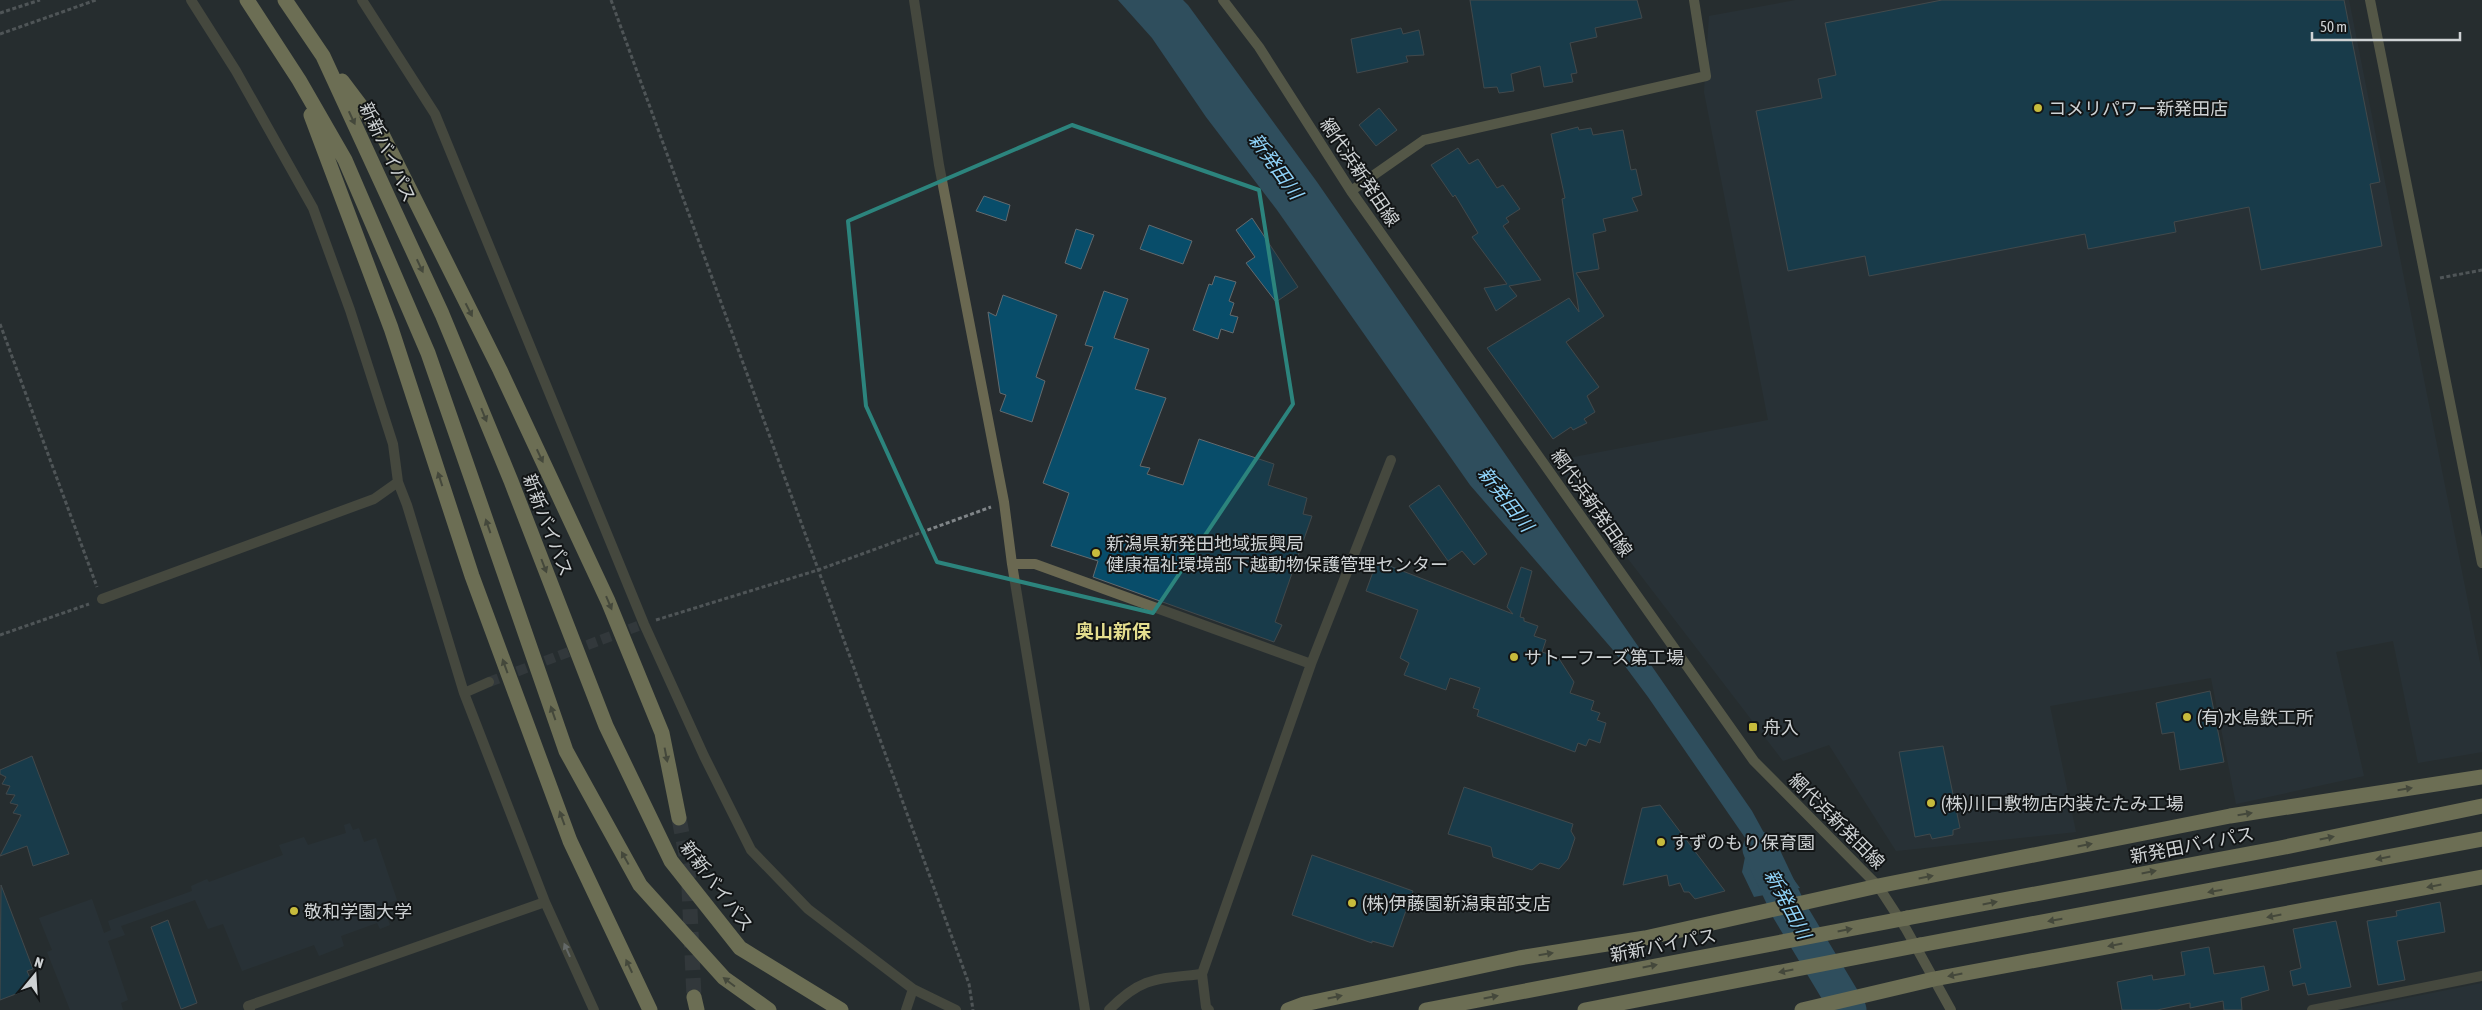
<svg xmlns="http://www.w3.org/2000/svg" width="2482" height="1010" font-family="'Asap Condensed','Noto Sans JP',sans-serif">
<rect width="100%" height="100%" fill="#272d30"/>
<!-- built -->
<path fill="#2b373e" d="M1796,0H2349L2482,673V752L2418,763L2393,641L2336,652L2364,776L2236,804L2211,678L2050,706L2076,832L1896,851L1829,745L1783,761L1553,461L1768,420L1704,92L1709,16Z
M350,823L353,830L359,828L364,842L376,838L397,900L386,904L391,917L388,919L390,925L380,929L377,923L341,936L344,946L319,956L314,945L242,971L223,924L208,929L195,900L121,926L125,935L108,941L128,1000L121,1003L123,1010H70L47,952L52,950L39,918L92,899L104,933L111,930L108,921L192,891L191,886L207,879L209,882L283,855L279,845L304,837L308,845L346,833L344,825Z
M2482,983V1010H2347Z"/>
<!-- water -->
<path fill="#3a7594" d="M1118,0H1183L1188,5L1317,182L1752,811L1776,855L1800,888L1754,897L1742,872L1748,842L1648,697L1613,650L1470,485L1277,210L1206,117L1152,38Z"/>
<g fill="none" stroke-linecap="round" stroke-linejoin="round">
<!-- river -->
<path stroke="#3a7594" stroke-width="35" d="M1760,849L1789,910L1849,1010"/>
</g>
<!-- building -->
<path fill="#084d6a" stroke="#636a6e" d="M1470,0H1637L1642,18L1595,28L1597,37L1570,43L1577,73L1571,74L1573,82L1544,87L1540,66L1511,74L1514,91L1499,93L1497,87L1484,88Z
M1942,0H2344L2380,182L2370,184L2382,246L2261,270L2249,207L2174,222L2176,232L2088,249L2085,234L1869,276L1865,256L1788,271L1756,111L1822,98L1818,79L1836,75L1825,23Z
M1401,28L1403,34L1419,30L1424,55L1406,56L1408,62L1357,73L1351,39Z
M1379,108L1397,130L1376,146L1359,125Z
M1578,127L1579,130L1591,128L1593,135L1623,130L1631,170L1636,169L1642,195L1632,198L1638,211L1603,219L1606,231L1593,234L1599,269L1576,273L1604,316L1566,342L1599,387L1587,396L1595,412L1584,419L1587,423L1573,430L1571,427L1553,439L1487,348L1569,298L1579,312L1562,199L1565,198L1551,134Z
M1458,148L1469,164L1478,159L1497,188L1503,185L1520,209L1506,218L1509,222L1503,226L1541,280L1509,286L1517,296L1496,311L1484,288L1507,284L1472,237L1478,233L1455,195L1453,197L1431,165Z
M984,196L1010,205L1006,221L976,211Z
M1252,218L1298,287L1276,302L1246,263L1255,257L1236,230Z
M1149,225L1192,241L1183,264L1140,249Z
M1076,229L1094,235L1081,269L1065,263Z
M1215,276L1236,282L1229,301L1234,303L1230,315L1238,317L1233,333L1221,329L1218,339L1193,330L1209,284L1212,285Z
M1104,291L1128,299L1114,338L1149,349L1135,389L1166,398L1140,466L1150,468L1147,474L1183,485L1199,439L1274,464L1268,485L1307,498L1303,514L1312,516L1275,622L1282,625L1274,642L1093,577L1098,561L1051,546L1069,493L1043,483L1093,347L1085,345Z
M1003,295L1057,315L1036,377L1045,381L1032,422L1000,411L1006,395L1000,393L988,312L996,316Z
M1439,485L1487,554L1474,565L1462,551L1448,561L1409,506Z
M1377,561L1513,614L1507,607L1521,567L1532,571L1520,617L1524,618V621L1538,626L1534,636L1546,640L1542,652L1558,657L1574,682L1570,693L1594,701L1591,710L1600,713L1597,720L1606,723L1600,743L1589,739L1586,746L1578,743L1575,752L1477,716L1479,710L1473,708L1480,688L1450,678L1446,690L1404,675L1409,663L1400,658L1418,610L1366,591Z
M2210,691L2224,762L2180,770L2174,732L2162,734L2156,703Z
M1943,746L1960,828L1953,830V835L1932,839L1930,834L1915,837L1899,752Z
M32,756L69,854L33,866L27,846L0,856L21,815L13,813L18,805L10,803L15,795L6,794L10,786L2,784L6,777L0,774V770Z
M1464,787L1573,824L1571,831L1575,838L1568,859L1559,869L1540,863L1532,870L1493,857L1491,847L1448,834Z
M1660,805L1725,891L1695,899L1689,892H1684L1680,883L1669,886L1667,875L1623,885L1642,808Z
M1312,855L1413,891L1393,947L1372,941V943L1292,915Z
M1,885L33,969L27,971L34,987L0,1000Z
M2440,902L2445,932L2397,941L2405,980L2378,985L2367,921L2397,916L2396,911Z
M168,920L197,1003L181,1009L151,927Z
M2336,921L2351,987L2308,995L2305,983L2293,986L2290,971L2301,968L2293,929Z
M2209,947L2214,974L2264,966L2269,990L2241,998L2242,1010H2224L2223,1001L2190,1008V1003L2157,1010H2122L2117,982L2152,975L2153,980L2185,975L2181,952Z"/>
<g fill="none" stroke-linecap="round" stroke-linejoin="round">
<!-- street-tunnel -->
<path stroke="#404649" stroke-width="10" stroke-dasharray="10 5" stroke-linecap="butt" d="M489,682L638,626"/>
<!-- highway-tunnel -->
<path stroke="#404649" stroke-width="15" stroke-dasharray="15 8" stroke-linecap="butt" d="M679,818L688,866L694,997"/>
<!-- path -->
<path stroke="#808588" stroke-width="3" stroke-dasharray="4 2.5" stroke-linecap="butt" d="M611,0L969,984L973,1010
M0,13L40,0
M0,34L96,0
M2440,278L2482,270
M0,324L97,587
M656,620L818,570L991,507
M0,635L89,604"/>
<!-- street -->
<path stroke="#6a6851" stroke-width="10" d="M191,0L236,71L313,208L350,310L393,444L398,482L407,505L464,693L545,902L594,1010
M362,0L435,114L644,624L704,756L751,850L808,909L913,989L956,1010
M914,0L939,165L1004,502L1012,564L1085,1010
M1012,564H1035L1311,664
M102,599L374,499L398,482
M464,693L489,682
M250,1010L248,1006L545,902
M906,1010L913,989
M1109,1010C1142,976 1158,979 1202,974
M1209,1010L1206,1007L1202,974L1311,664L1391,460
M2312,1010L2482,976"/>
<!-- secondary -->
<path stroke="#8d8a64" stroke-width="10" d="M1223,0L1259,47L1351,191L1754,761L1878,886L1906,929L1951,1010
M2370,0L2482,563
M1351,191L1424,140L1706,76L1694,0"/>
<!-- highway -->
<path stroke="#c0bc80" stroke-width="15" d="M247,0L299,80L345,160L428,353L566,751L640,885L724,978L769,1010
M285,0L323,56L442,314L511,481L606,726L671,861L740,948L841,1010
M342,81L382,134L500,370L608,601L662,733L679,818
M311,115L391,328L472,576L570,841L650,1010
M1907,918L2280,848L2482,806
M1920,945L2482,839
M694,997L697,1010
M1288,1010L1304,1004L1519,958L1645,938L1878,886L2230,816L2482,777
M1802,1010L1934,979L2482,877"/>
<!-- highway-bridge -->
<path stroke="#c0bc80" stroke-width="15" d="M1426,1010L1907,918
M1585,1010L1920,945"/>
</g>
<!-- one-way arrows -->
<defs><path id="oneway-solid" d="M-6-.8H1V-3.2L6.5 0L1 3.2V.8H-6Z" transform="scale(1.25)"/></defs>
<g fill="#69684b">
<use href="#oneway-solid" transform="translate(352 118) rotate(65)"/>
<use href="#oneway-solid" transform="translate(420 266) rotate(65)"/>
<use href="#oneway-solid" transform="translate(469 310) rotate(63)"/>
<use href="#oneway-solid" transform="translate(484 415) rotate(68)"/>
<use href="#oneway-solid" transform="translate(540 456) rotate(65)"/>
<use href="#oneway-solid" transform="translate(440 479) rotate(-108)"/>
<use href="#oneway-solid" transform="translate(488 526) rotate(-109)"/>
<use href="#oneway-solid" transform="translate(544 566) rotate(69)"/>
<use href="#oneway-solid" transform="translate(609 603) rotate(67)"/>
<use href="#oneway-solid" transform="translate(505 666) rotate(-110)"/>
<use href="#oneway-solid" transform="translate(553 713) rotate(-109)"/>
<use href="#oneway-solid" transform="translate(666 755) rotate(79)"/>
<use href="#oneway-solid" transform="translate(2405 789) rotate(-9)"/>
<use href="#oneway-solid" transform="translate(2245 814) rotate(-9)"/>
<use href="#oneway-solid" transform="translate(562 818) rotate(-110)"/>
<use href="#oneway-solid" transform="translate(2327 838) rotate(-12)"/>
<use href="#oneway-solid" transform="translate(2085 845) rotate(-11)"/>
<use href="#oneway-solid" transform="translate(625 858) rotate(-119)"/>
<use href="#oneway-solid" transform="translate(2383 858) rotate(169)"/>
<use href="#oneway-solid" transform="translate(2149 872) rotate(-11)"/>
<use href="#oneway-solid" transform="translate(1926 877) rotate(-11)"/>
<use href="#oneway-solid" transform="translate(2434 886) rotate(169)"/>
<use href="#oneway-solid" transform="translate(2215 891) rotate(170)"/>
<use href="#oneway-solid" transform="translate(1990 903) rotate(-11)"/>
<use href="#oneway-solid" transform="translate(2274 916) rotate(169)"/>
<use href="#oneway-solid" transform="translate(2055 920) rotate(170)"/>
<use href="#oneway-solid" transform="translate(1845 930) rotate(-11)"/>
<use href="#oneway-solid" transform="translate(2115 945) rotate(169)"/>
<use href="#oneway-solid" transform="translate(1546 954) rotate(-9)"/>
<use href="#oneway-solid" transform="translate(629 966) rotate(-115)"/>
<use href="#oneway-solid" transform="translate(1650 966) rotate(-11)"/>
<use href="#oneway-solid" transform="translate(1786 971) rotate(169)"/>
<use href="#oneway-solid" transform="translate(1955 975) rotate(169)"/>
<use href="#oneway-solid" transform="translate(729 982) rotate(-143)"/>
<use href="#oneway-solid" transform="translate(1335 997) rotate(-12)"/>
<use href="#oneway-solid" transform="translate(1491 997) rotate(-11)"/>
</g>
<use fill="#b0b2ad" href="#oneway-solid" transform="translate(567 950) rotate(-114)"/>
<!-- marked area -->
<path d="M0 0H2482V1010H0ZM1072,125L1259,190L1293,404L1153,613L937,562L866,406L848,221Z" fill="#272d30" fill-opacity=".55" fill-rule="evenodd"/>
<path fill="none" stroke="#2c847d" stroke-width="4" stroke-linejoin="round" d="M1072,125L1259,190L1293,404L1153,613L937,562L866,406L848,221Z"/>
<!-- markers -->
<g fill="#c7bb3c" stroke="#121516" stroke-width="2">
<circle cx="2038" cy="108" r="5"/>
<circle cx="1096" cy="553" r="5"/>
<circle cx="1514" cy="657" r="5"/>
<circle cx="2187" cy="717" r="5"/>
<rect x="1748" y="722" width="10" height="10" rx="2.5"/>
<circle cx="1931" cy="803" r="5"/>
<circle cx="1661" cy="842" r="5"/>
<circle cx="1352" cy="903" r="5"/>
<circle cx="294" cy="911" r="5"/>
</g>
<g text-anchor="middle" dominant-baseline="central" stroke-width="4" stroke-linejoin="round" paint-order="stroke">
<!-- poi labels -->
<g font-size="18" fill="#ced2d4" stroke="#121516" text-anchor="start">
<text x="2048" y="108">コメリパワー新発田店</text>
<text x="1106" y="543">新潟県新発田地域振興局<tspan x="1106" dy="21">健康福祉環境部下越動物保護管理センター</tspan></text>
<text x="1524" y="657">サトーフーズ第工場</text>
<text x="2197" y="717">(有)水島鉄工所</text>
<text x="1763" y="727">舟入</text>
<text x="1941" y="803">(株)川口敷物店内装たたみ工場</text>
<text x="1671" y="842">すずのもり保育園</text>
<text x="1362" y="903">(株)伊藤園新潟東部支店</text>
<text x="304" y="911">敬和学園大学</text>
</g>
<!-- street labels -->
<g font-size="18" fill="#ced2d4" stroke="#121516">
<text transform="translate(388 152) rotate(65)">新新バイパス</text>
<text transform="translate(1360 172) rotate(56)">網代浜新発田線</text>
<text transform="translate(1592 503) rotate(55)">網代浜新発田線</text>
<text transform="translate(548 525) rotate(69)">新新バイパス</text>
<text transform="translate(1837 821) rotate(45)">網代浜新発田線</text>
<text transform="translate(2192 845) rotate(-11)">新発田バイパス</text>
<text transform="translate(717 886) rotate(53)">新新バイパス</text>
<text transform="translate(1663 945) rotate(-11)">新新バイパス</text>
</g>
<!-- water labels -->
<g font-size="19" font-style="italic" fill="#90d4fa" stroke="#121516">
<text transform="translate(1276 166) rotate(54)">新発田川</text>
<text transform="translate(1506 499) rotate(52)">新発田川</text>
<text transform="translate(1788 904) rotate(62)">新発田川</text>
</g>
<!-- neighbourhood labels -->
<g font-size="19" font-weight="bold" fill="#e4dd8e" stroke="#121516">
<text x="1113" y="631">奥山新保</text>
</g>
</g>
<!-- north arrow -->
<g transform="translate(35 975) rotate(18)" stroke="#121516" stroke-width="4" paint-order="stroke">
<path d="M0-4L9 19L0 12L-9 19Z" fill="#ced2d4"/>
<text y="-8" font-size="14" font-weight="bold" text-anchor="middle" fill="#ced2d4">N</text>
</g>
<!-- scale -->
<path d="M2312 32v8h148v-8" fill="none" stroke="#ced2d4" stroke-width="2.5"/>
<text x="2320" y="32" font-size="15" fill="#ced2d4" stroke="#121516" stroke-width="4" paint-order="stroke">50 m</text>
</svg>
